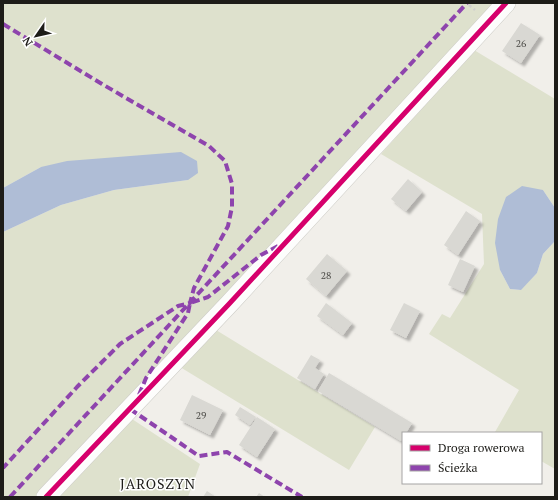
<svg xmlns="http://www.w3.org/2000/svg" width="558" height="500" font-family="'PT Serif',serif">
<defs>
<filter id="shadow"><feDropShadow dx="3.5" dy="3.5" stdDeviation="1" flood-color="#0004"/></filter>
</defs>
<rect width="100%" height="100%" fill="#f1efea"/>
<!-- green -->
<path fill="#dee1cd" d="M3,3H495L248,274L36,497H3V232L61,205L114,190L188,180L41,167L3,188Z
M474,50L555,99V208L543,190L500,270L510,289L520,290L537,273L543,254L555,241V469L541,461V433L495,432L519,390L429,334L442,314L450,318L484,264L482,214L381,154Z
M216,330L375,427L349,470L180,367Z
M132,419L200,464L188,497H59Z"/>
<!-- water -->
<path fill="#afbdd6" d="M181,152L197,161L198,173L188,180L114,190L61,205L3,232V188L41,167L67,161Z
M522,186L543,190L555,208V241L543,254L537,273L521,290L510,289L500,270L495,243L498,219L506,197Z"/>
<!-- building -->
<path fill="#d9d8d3" filter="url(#shadow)" d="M521,23L540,35L521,63L502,51Z
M408,179L422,192L406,211L391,199Z
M466,211L480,221L458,255L444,245Z
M327,254L347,271L326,296L306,279Z
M460,259L475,266L463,292L448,285Z
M326,303L352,323L343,335L317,316Z
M404,303L420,311L406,338L390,330Z
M311,355L320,360L315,368L324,374L315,389L297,378Z
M329,373L412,423L406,433H403V438L401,441L318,391Z
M192,395L223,410L210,435L180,420Z
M240,407L256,417L250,425L235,415Z
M257,417L275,429L257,457L239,445Z
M207,491L216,497H203Z
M259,493L265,497H256Z"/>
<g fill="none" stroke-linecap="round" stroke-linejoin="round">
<defs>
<path id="minor" d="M46,497L229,304L506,3"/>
</defs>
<!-- minor casing -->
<use href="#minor" stroke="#cecdc8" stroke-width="20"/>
<!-- path -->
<path stroke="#d1d0cd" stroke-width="2.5" stroke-dasharray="3 3" stroke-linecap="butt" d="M469,5L475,10"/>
<!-- minor -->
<use href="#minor" stroke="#fdfdfc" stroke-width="19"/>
<!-- quiet -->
<path stroke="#8e44ad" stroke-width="4" stroke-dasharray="8 4" stroke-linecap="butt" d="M3,24L102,84L209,146L225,161L232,184V207L228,226L194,288L190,303L178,306L120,344L77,387L3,468
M139,395L146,378L188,313L190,303L208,297L261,255L278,246
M130,409L199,456L227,452L302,497
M10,497L467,3"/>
<defs>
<path id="cycleway" d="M46,497L229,304L506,3"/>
</defs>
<!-- cycleway casing -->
<use href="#cycleway" stroke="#fff" stroke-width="8"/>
<!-- cycleway -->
<use href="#cycleway" stroke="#d6006c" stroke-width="5"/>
</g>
<g text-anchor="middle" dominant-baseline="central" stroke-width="3" stroke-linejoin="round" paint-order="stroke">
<!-- number labels -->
<g font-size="10" fill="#4c4b47">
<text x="521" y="43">26</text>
<text x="326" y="275">28</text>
<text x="201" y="415">29</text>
</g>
<!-- quarter labels -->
<g font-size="14" letter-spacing="1" fill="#1d1c18" stroke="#fff">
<text x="158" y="483">JAROSZYN</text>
</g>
</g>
<!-- border -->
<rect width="558" height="500" fill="none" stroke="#1d1c18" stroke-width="8"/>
<!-- legend -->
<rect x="402" y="432" width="140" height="52" fill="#ffffff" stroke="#a5a4a3"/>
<rect x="410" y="445" width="20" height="6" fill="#d6006c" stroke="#a5a4a3"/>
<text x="438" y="452" font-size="12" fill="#1d1c18">Droga rowerowa</text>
<rect x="410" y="465" width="20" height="6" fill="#8e44ad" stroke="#a5a4a3"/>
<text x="438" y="472" font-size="12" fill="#1d1c18">Ścieżka</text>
<!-- north arrow -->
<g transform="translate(36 36) rotate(236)" stroke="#ffffff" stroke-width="3" paint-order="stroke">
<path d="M0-3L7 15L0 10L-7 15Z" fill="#1d1c18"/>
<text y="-6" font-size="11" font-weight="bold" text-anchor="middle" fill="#1d1c18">N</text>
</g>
</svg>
